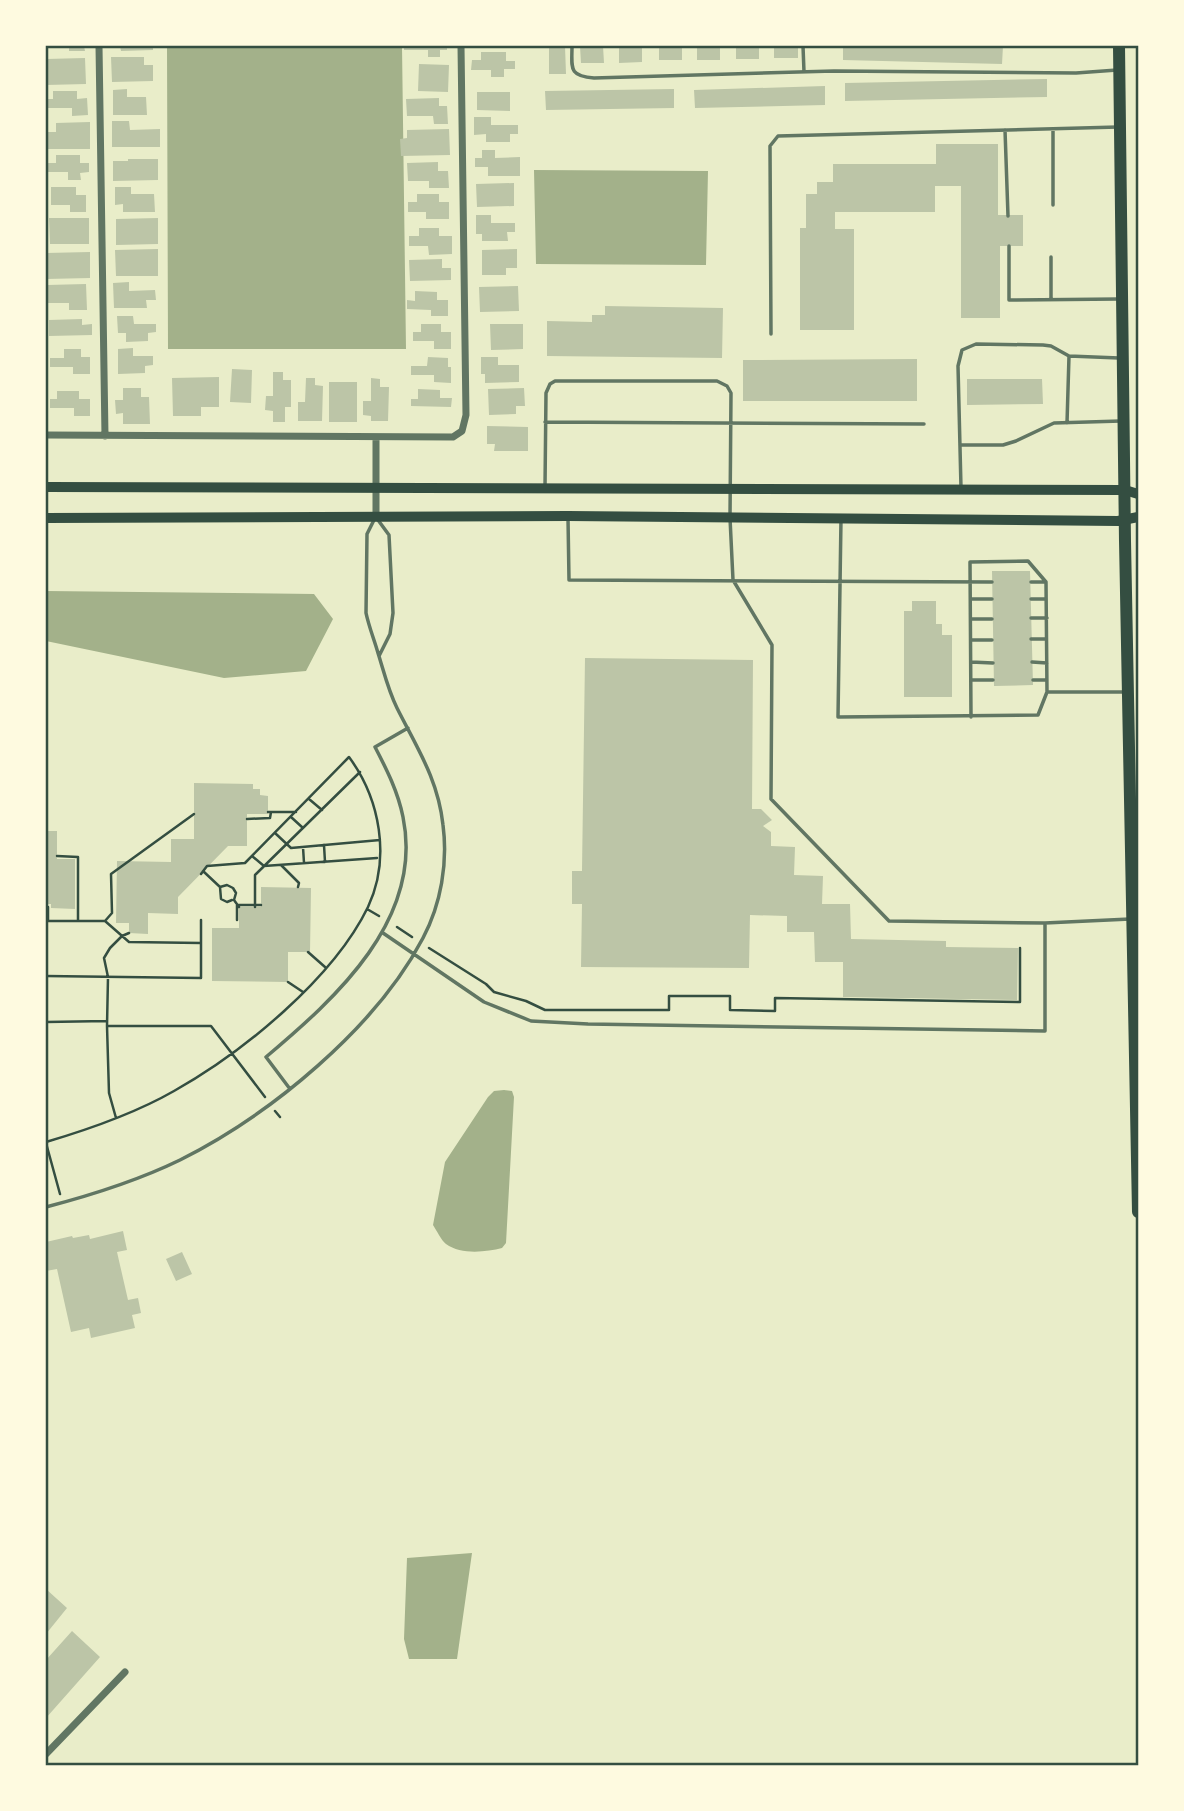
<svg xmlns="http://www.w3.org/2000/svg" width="1184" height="1811" font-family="Arial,sans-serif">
<rect width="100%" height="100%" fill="#e9edc9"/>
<!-- water -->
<path fill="#a3b18a" d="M167,46H402L406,349H168Z
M534,170L708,171L706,265L536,264Z
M46,591L314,594L333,619L306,671L224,678L46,641Z
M504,1090L512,1091L514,1097L506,1243L502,1248C486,1252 461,1255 446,1244C441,1240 437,1231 433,1225L445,1162L488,1097L494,1091Z
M472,1553L457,1659H409L404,1639L407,1558Z"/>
<!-- building -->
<path fill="#bcc5a7" d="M69,46H84L85,51H69Z
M120,46H153V50L121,51Z
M404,46H447V50H440V57H428V50H404Z
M549,46H565L566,74H549Z
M580,46H603L604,63H581Z
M619,46H642V62L619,63Z
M659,46H682V60H659Z
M697,46H720V60H697Z
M736,46H759V59H736Z
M774,46H798V58H774Z
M843,46H1003L1002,64L843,60Z
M481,52H506V61H515V69H504V77H491V70H471L472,60H481Z
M111,57H144V65H153V81L112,82Z
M85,58L86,84L46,85V59Z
M419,64L449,65L448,92L418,91Z
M1047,79V97L845,101V83Z
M825,86V105L695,108L694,90Z
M127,89V97H146L147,115H113V90Z
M674,89V108L546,110L545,91Z
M53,91H77V99L87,98L88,115L72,116V108H46V99H53Z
M477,92H510V111L477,110Z
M439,98V106H447L448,124H434L433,116H407L406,99Z
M474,117H491V125H518V134H510V142H486V134L474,135Z
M112,121H129L130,130L160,129V147H112Z
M90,122V149H46V132H56V123Z
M449,129L450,155L401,156L400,139L407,138V130Z
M936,144H998V215H1023V246H1000V318H961V186H935V212H835V229H854V330H800V228H806V194H817V182H833V164H936Z
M482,150H495V158L520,157V176H488V167H475V158H482Z
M56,155H80V163H89V172L80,173L81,180H68V172H48V163H56Z
M128,159H158V180L113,181V161H128Z
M438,162V171H448L449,188H429V181H408L407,163Z
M514,183V206L477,207L476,184Z
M51,187H76V195H86V212H70V205H51Z
M115,187H131V194H154L155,212H123V204L115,205Z
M417,194H439V202H449V219H426V212H408V202H417Z
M476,215H491V223H515V232H507L508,241H482V234H476Z
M49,218H89V244H50Z
M158,218V244L116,245V219Z
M419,228H439V236H452V254L429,255L428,246H409V236H419Z
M158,249V276H116L115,250Z
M517,249V268H506V275H482V250Z
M90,252V278L46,279V253Z
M442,259V268H451V280L410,281L409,260Z
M129,282V291L155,290L156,300H146L147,308H114L113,283Z
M86,284L87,310H69V303H47V285Z
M518,286L519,311L480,312L479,287Z
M415,291L437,292V300H448V316H431V310L407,309V300L415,301Z
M605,306L723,308L722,358L547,356V321L592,322V315H605Z
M117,316H133L134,324H156V332L148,333V341L126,342V333H118Z
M82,319V325L92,324V335L49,336V320Z
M421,324H441V332H451V349H434V341H413V332H421Z
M490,324H523V349L491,350Z
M133,348V356H153V365L145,366V373L118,374V349Z
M64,349H81V357H90V374H73V367H50V358H64Z
M428,357L448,358V367H451V383L434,382V375H411V366H427Z
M481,357H498V365H519V382L485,383V374H481Z
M917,359V401H743V360Z
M232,369L252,370L251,403L230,402Z
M273,372H283V380H291V407H285V422H273V411L265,410L266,396H273Z
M219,377V407H201V416H173L172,378Z
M306,378H315V385L323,386L322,421H298V402H305Z
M371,378L380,379V387H389L388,421H371V416L363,415V401H371Z
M967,379H1042L1043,404L967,405Z
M329,382H357V422H329Z
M123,388H141V397H149L150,424H123V413L116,414L115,400H123Z
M524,388L525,406H516V414L489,415L488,389Z
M418,389L440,390V398H452L451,407L411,406V399H418Z
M57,391H79V399H90V416H74V408H50V399H57Z
M487,426L528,427V451H494L495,444H487Z
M992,571H1030L1033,685L994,686Z
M912,601H936V624H942V635H952V697H904V611H912Z
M585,658L753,660L752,809H761L772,820L763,826L771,832V846L795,847L794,875L823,876L822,904H850L851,939L946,941V947L1018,948L1017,1000L843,997V962H815L814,932H787V916L750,915L749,968L581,967L582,904H572V871H582Z
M194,783L253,784V789H260V795L268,796V814H247V846H228L178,897V914L148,913V934L129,933V923H116L117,861L171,862V839H194Z
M46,831H57V859H75V909L51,908V904H46Z
M261,887L311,888L310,952H288V982L212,981V928H239V907H261Z
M123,1231L127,1250L117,1252L128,1300L138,1298L141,1313L132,1315L135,1328L91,1338L89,1328L71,1332L57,1269L46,1271V1242L72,1236L73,1238L89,1235L90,1239Z
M182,1252L192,1274L176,1281L166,1259Z
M46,1589L67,1608L46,1634Z
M72,1631L100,1657L46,1718V1660Z"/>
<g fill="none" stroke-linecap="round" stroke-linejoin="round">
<!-- path -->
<path stroke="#344e41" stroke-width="2.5" d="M309,799L322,810
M268,812H296
M291,817L303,828
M247,819L270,818L271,812
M275,833L291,848L380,840
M324,845L325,862
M303,847L304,863
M57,856L78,857V920
M252,856L264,866L377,858
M281,865L299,883L298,887
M203,871L220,887L227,885L233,888L236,893L234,900L239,907
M220,887L221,899L227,902L232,900
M46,907H48V921
M255,907V875L360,772
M367,909L379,916
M237,920V905H261
M46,921H105L129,942L201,943
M105,921L112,913L111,874L194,814
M397,927L412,937
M129,933L122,936L110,948L104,958L108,977L107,1026H211L265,1097
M429,948L486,984L494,992L526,1001L545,1010H669V996H730V1010L775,1011V998L1020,1002V948
M308,952L325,967
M46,976L201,978V920
M288,982L303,992
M46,1022L107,1021
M107,1026L109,1093L116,1118
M275,1111L280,1117
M46,1142C90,1129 134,1114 174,1091C242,1053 333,979 368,907C391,858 380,799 349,757L245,863L207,866L201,874
M46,1143L60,1194"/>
<!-- service -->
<path stroke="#617663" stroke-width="3.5" d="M572,46C572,68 568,76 594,78L834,71L1076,73L1117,70
M803,46L804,72
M1053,129V205
M1005,130L1008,216
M1009,246V300L1119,299
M1051,257V299
M771,334L770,146L778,136L1118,127
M545,422L924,424
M1067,423L1069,356
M960,445H1003L1016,441L1054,423L1121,421
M545,487L546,393L550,384L555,381H717L727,386L731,393L730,518L733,580L772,645L771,799L889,921L1045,923L1130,919
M961,488L958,366L962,350L976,344L1043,345L1051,346L1069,356L1119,358
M568,518L569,580L992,582
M841,519L838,717L1038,715L1047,692L1046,582L1028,561L970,562L971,717
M378,520L389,535L393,613L390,634L379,656
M1031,582H1046
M971,599H992
M1031,599H1046
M1031,618H1047
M971,619H992
M1031,639H1046
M971,640H992
M971,662L993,663
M1032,662L1047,663
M971,680H993
M1033,680H1047
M1047,692H1125
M383,933L484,1002L531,1021L588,1024L1045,1031V923
M290,1089L266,1057C336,998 424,919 403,817C398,792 387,770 375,747L408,728
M46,1207C92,1195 137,1181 180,1160C270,1115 376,1028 423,938C441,904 448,863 443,825C438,779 417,748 397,708C388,690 384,672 378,653C374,639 369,627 366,613L367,534L374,520"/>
<!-- minor -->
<path stroke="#617663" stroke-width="7" d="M99,46L105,436
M46,435L453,437L462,431L466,415L461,46
M376,437V516
M46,1754L125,1672"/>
<!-- secondary -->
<path stroke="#344e41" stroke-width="10" d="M46,487L1125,490L1138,494
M46,518L568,516L1118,521L1138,517"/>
<!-- trunk -->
<path stroke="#344e41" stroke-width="12" d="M1119,46L1125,541L1138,1212"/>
</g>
<!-- border -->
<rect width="1184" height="1811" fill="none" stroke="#fefae0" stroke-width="94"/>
<rect x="47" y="47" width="1090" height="1717" fill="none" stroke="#344e41" stroke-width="2.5"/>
</svg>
